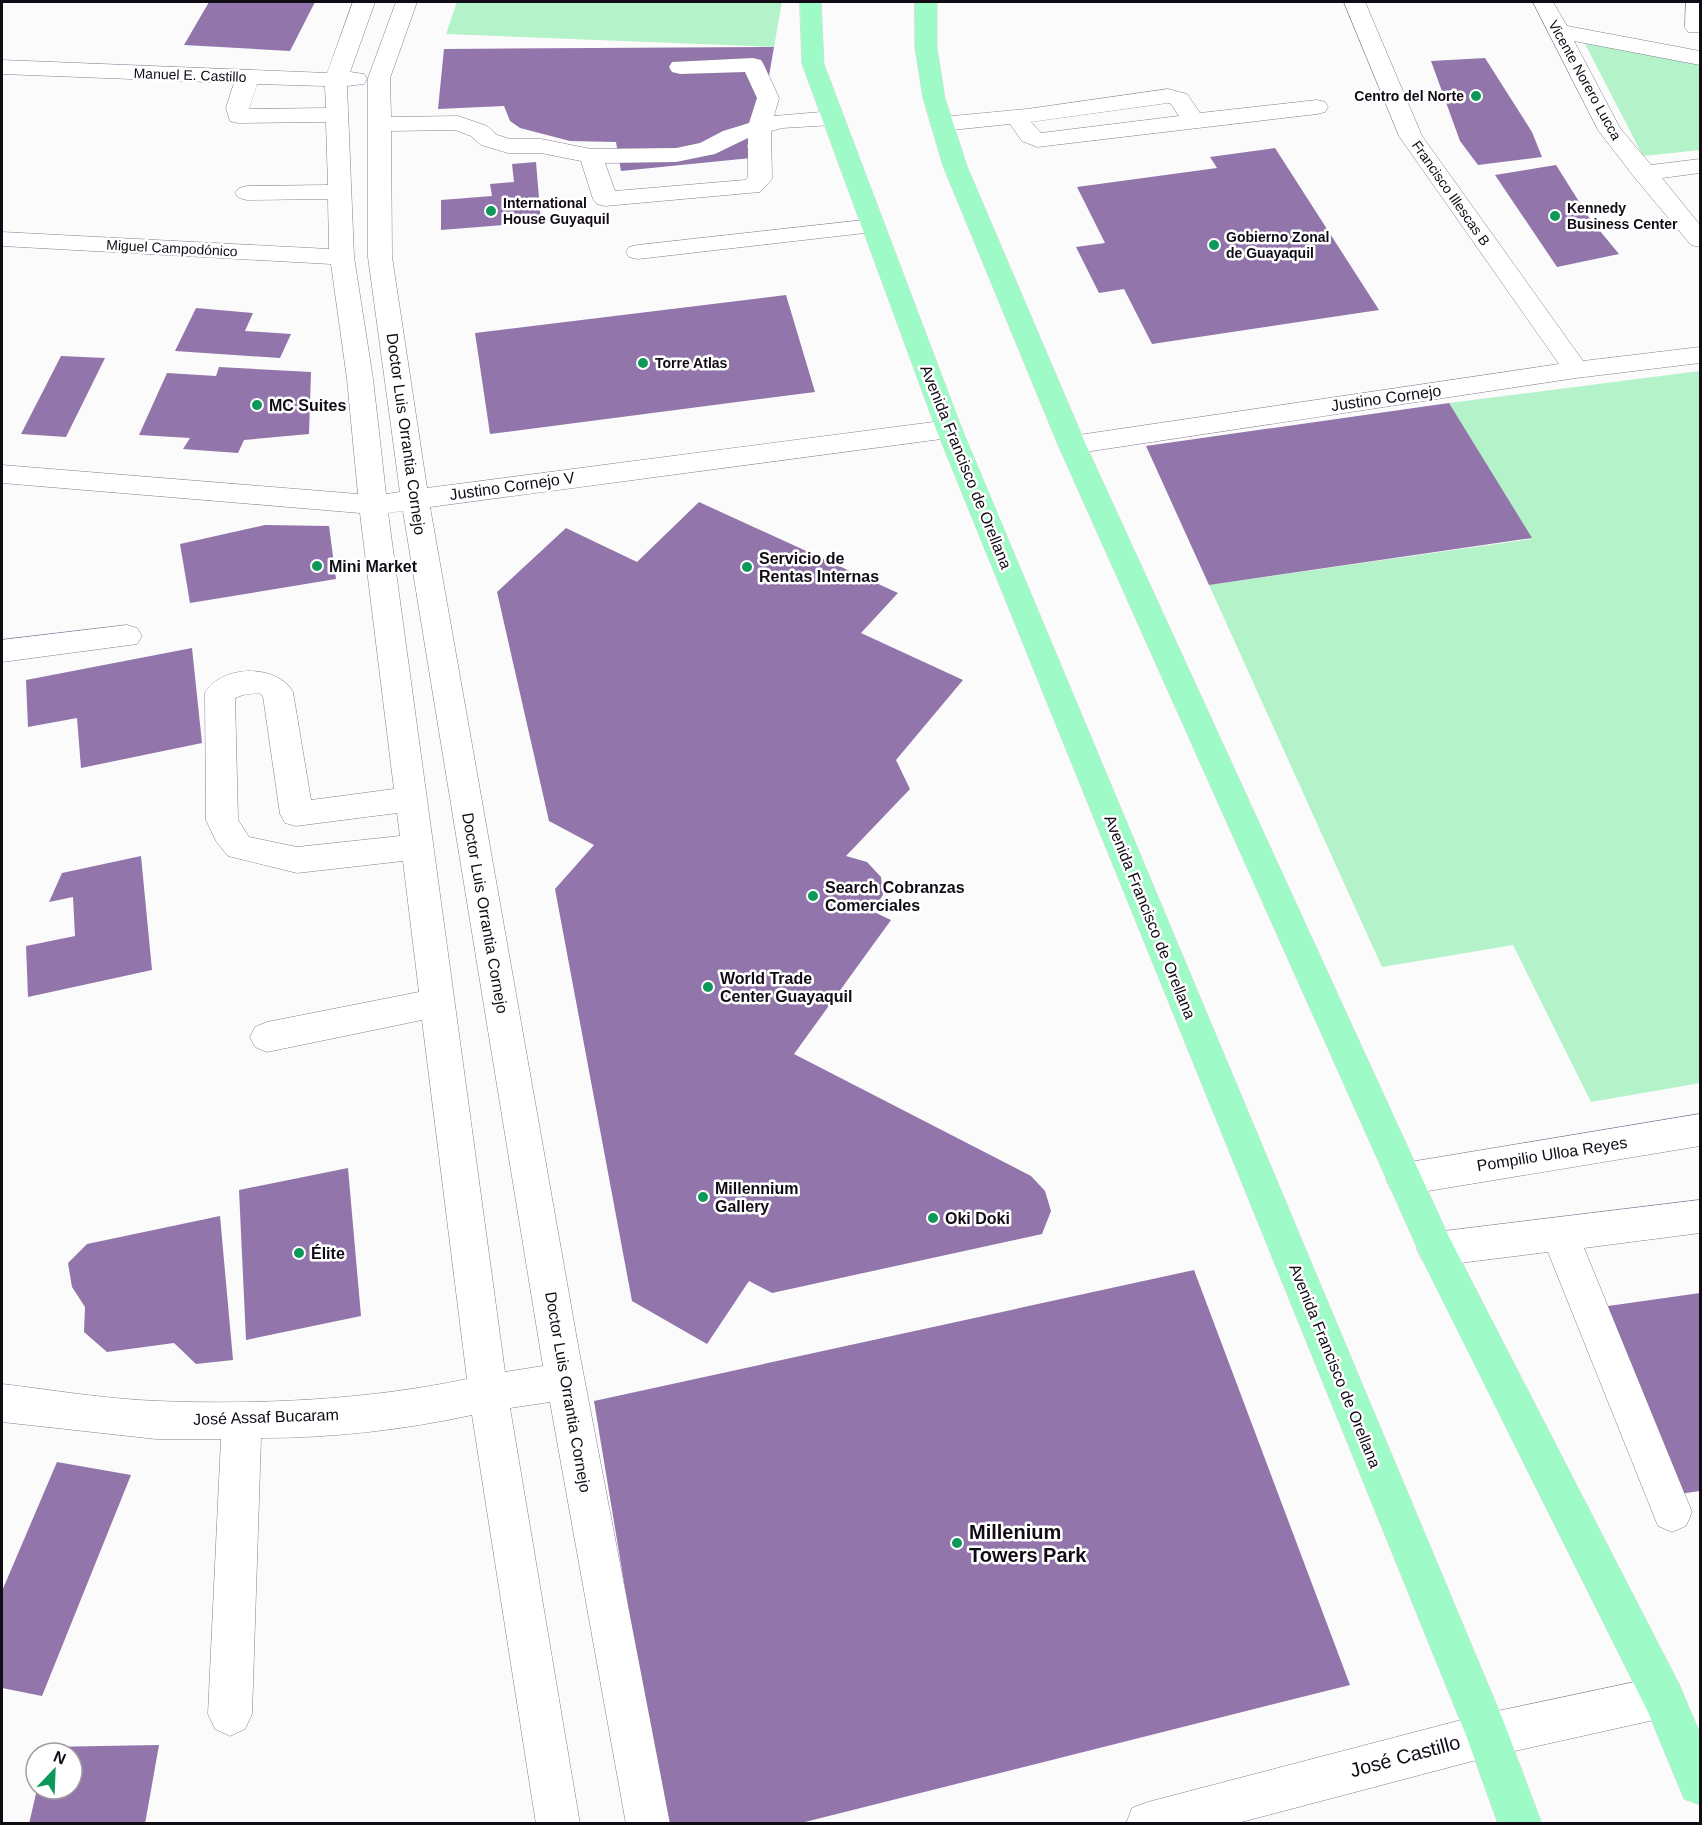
<svg xmlns="http://www.w3.org/2000/svg" width="1702" height="1825" font-family="Helvetica,sans-serif">
<rect width="100%" height="100%" fill="#fbfbfb"/>
<!-- green -->
<path fill="#b4f2c9" d="M457,2H782L774,47L446,34Z
M1584,42L1700,63V150L1643,156Z
M1700,371V1083L1591,1102L1513,945L1382,967L1209,585L1531,539L1449,403Z"/>
<!-- building -->
<path fill="#9275aa" d="M209,2H315L290,51L184,45Z
M774,47L764,105L747,146L751,158L621,171L616,142L570,141L520,128L510,121L504,106L438,109L444,49Z
M1485,58L1532,132L1542,157L1478,165L1460,141L1431,61Z
M1275,148L1379,310L1152,344L1124,289L1099,293L1076,247L1105,243L1077,187L1217,168L1210,157Z
M536,162L541,222L441,230V200L492,196L490,184L514,182L512,164Z
M1556,165L1590,219L1619,254L1557,267L1495,175Z
M786,295L815,392L490,434L475,333Z
M196,308L253,313L245,331L291,334L280,358L175,351Z
M61,356L105,358L66,437L21,434Z
M219,367L311,372L309,434L244,440L238,453L183,449L190,438L139,435L167,373L216,376Z
M1449,403L1532,538L1209,585L1146,446Z
M699,502L898,593L861,633L963,680L896,760L910,789L846,856L867,862L881,877L883,895L872,911L891,920L794,1054L1031,1176L1045,1191L1051,1211L1042,1234L772,1293L749,1281L707,1344L632,1301L555,889L594,845L549,821L497,592L566,528L637,562Z
M265,525L329,526L336,579L190,603L180,544Z
M192,648L202,743L81,768L77,718L28,727L26,680Z
M141,856L152,970L28,997L26,946L75,936L73,897L49,902L62,873Z
M348,1168L361,1316L246,1340L239,1190Z
M220,1216L233,1360L196,1364L174,1343L107,1352L84,1332L85,1307L72,1287L68,1263L87,1244Z
M1194,1270L1350,1685L797,1824H664L594,1401Z
M1700,1293V1491L1672,1495L1594,1308Z
M57,1462L131,1475L42,1696L2,1688V1591Z
M159,1745L145,1824H29L37,1789H72V1753H45L46,1747Z"/>
<g fill="none" stroke-linecap="round" stroke-linejoin="round">
<defs>
<path id="minor" d="M353,2H375L350,72L364,74L367,79L364,84L347,86L354,257L373,379L386,494L400,492L368,257V78L396,2H417L390,78L391,117L458,116L487,126L497,135L510,139H541L591,149L676,148L700,143L723,131L749,123L757,98L745,72L680,74L672,72L669,67L672,62L753,58L761,60L764,65L779,98L774,116L833,111L841,113L844,118L841,123L833,125L782,128L771,131L772,179L760,192L605,206L597,204L593,199L581,161L541,153H508L481,145L471,136L455,130L391,131L392,257L427,488L949,420L959,423L962,429L959,435L949,438L430,507L579,1351L670,1824H626L550,1402L510,1408L580,1824H536L472,1415C403,1430 332,1438 261,1438L252,1714L245,1729L230,1736L215,1729L208,1714L221,1439H156L2,1422V1384C53,1390 105,1399 157,1401C259,1405 367,1400 467,1379L422,1020L267,1052L255,1047L250,1037L255,1027L267,1022L419,992L403,861L297,873L228,856L216,841L206,820L205,693C220,665 277,663 293,692L311,800L394,789L360,513L2,483V465L358,494L347,379L331,264L2,246V232L329,249L328,199L247,200L239,198L235,193L239,188L247,186L328,185L326,122L238,123L230,121L226,108L234,83L2,74V60L327,73ZM257,84L325,86L326,108L249,109ZM748,138V177L745,180L615,191L605,163L676,162L715,154ZM403,511L543,1366L505,1372L388,513ZM259,693L263,696L280,814L285,823L296,826L397,813L400,836L297,847L249,837L238,820L235,698L243,695Z
M1344,2H1365L1422,136L1583,361L1700,347V363L1576,378L1072,454L1062,451L1058,445L1062,439L1072,436L1559,364L1399,136Z
M1533,2H1553L1567,26L1700,51V65L1574,41L1620,128L1651,165L1700,159V173L1662,178L1700,225V247L1691,245L1635,178L1598,130Z
M1686,2H1700V32H1688L1685,27Z
M1168,89L1187,94L1200,113L1317,100L1325,102L1328,107L1325,112L1317,114L1037,147L1022,141L1010,124L942,131L934,129L930,124L934,119L942,117L1027,109ZM1168,103L1171,104L1179,116L1041,133L1031,122Z
M873,219L882,221L885,226L882,231L638,259L629,257L626,252L629,247L638,245Z
M127,625L137,628L142,636L137,644L2,662V640Z
M1700,1114V1146L1404,1195L1391,1190L1386,1179L1391,1168L1404,1163Z
M1700,1200V1233L1584,1248L1692,1512L1686,1526L1672,1532L1658,1526L1548,1252L1436,1266L1423,1261L1417,1249L1423,1237L1436,1232Z
M1663,1676L1678,1682L1684,1697L1678,1712L1663,1718L1488,1757L1234,1824H1126L1132,1808L1148,1802L1488,1713Z"/>
<path id="major" d="M800,2H821L824,64L962,429L1503,1720L1542,1824H1498L1466,1735L936,429L802,64Z
M915,2H937V48L945,98L967,166L1086,445L1449,1237L1678,1682L1700,1733V1805L1684,1799L1648,1712L1423,1261L1058,445L943,166L923,98L915,48Z"/>
</defs>
<!-- minor casing -->
<use href="#minor" stroke="#8a7a96" stroke-width="1"/>
<!-- major casing -->
<use href="#major" stroke="#d9d8da" stroke-width="1"/>
<!-- minor -->
<use href="#minor" fill="#fff" fill-rule="evenodd"/>
<!-- major -->
<use href="#major" fill="#9efbc8" fill-rule="evenodd"/>
</g>
<!-- markers -->
<g fill="#0c9859" stroke="#fff" stroke-width="2">
<circle cx="1476" cy="96" r="6"/>
<circle cx="491" cy="211" r="6"/>
<circle cx="1555" cy="216" r="6"/>
<circle cx="1214" cy="245" r="6"/>
<circle cx="643" cy="363" r="6"/>
<circle cx="257" cy="405" r="6"/>
<circle cx="317" cy="566" r="6"/>
<circle cx="747" cy="567" r="6"/>
<circle cx="813" cy="896" r="6"/>
<circle cx="708" cy="987" r="6"/>
<circle cx="703" cy="1197" r="6"/>
<circle cx="933" cy="1218" r="6"/>
<circle cx="299" cy="1253" r="6"/>
<circle cx="957" cy="1543" r="6"/>
</g>
<g text-anchor="middle" dominant-baseline="central" stroke-width="5" stroke-linejoin="round" paint-order="stroke">
<!-- far-street labels -->
<g font-size="14" fill="#110b16" stroke="#fff">
<text transform="translate(190 75) rotate(2)">Manuel E. Castillo</text>
<text transform="translate(1585 80) rotate(61)">Vicente Norero Lucca</text>
<text transform="translate(1451 193) rotate(55)">Francisco Illescas B</text>
<text transform="translate(172 248) rotate(3)">Miguel Campodónico</text>
</g>
<!-- far-poi labels -->
<g font-size="14" font-weight="bold" fill="#110b16" stroke="#fff" text-anchor="start">
<text x="1464" y="96" text-anchor="end">Centro del Norte</text>
<text x="503" y="203">International<tspan x="503" dy="16">House Guyaquil</tspan></text>
<text x="1567" y="208">Kennedy<tspan x="1567" dy="16">Business Center</tspan></text>
<text x="1226" y="237">Gobierno Zonal<tspan x="1226" dy="16">de Guayaquil</tspan></text>
<text x="655" y="363">Torre Atlas</text>
</g>
<!-- street labels -->
<g font-size="16" fill="#110b16" stroke="#fff">
<text transform="translate(1386 398) rotate(-8)">Justino Cornejo</text>
<text transform="translate(406 434) rotate(82)">Doctor Luis Orrantia Cornejo</text>
<text transform="translate(966 467) rotate(68)">Avenida Francisco de Orellana</text>
<text transform="translate(512 486) rotate(-8)">Justino Cornejo V</text>
<text transform="translate(485 913) rotate(80)">Doctor Luis Orrantia Cornejo</text>
<text transform="translate(1150 917) rotate(68)">Avenida Francisco de Orellana</text>
<text transform="translate(1552 1154) rotate(-9)">Pompilio Ulloa Reyes</text>
<text transform="translate(1335 1366) rotate(68)">Avenida Francisco de Orellana</text>
<text transform="translate(568 1392) rotate(80)">Doctor Luis Orrantia Cornejo</text>
<text transform="translate(266 1417) rotate(-2)">José Assaf Bucaram</text>
</g>
<!-- poi labels -->
<g font-size="16" font-weight="bold" fill="#110b16" stroke="#fff" text-anchor="start">
<text x="269" y="405">MC Suites</text>
<text x="759" y="558">Servicio de<tspan x="759" dy="18">Rentas Internas</tspan></text>
<text x="329" y="566">Mini Market</text>
<text x="825" y="887">Search Cobranzas<tspan x="825" dy="18">Comerciales</tspan></text>
<text x="720" y="978">World Trade<tspan x="720" dy="18">Center Guayaquil</tspan></text>
<text x="715" y="1188">Millennium<tspan x="715" dy="18">Gallery</tspan></text>
<text x="945" y="1218">Oki Doki</text>
<text x="311" y="1253">Élite</text>
</g>
<!-- near-poi labels -->
<g font-size="20" font-weight="bold" fill="#110b16" stroke="#fff" text-anchor="start">
<text x="969" y="1532">Millenium<tspan x="969" dy="23">Towers Park</tspan></text>
</g>
<!-- near-street labels -->
<g font-size="20" fill="#110b16" stroke="#fff">
<text transform="translate(1405 1756) rotate(-15)">José Castillo</text>
</g>
</g>
<!-- border -->
<rect width="1702" height="1825" fill="none" stroke="#110b16" stroke-width="6"/>
<!-- north arrow -->
<g transform="translate(54 1771) rotate(23)"><circle r="28" fill="#ffffff" stroke="#a09da2" stroke-width="1.5"/>
<path d="M0-4.5L10 22L0 15L-10 22Z" fill="#0c9859"/>
<text y="-9" font-size="16" font-weight="bold" text-anchor="middle" fill="#110b16">N</text>
</g>
</svg>
